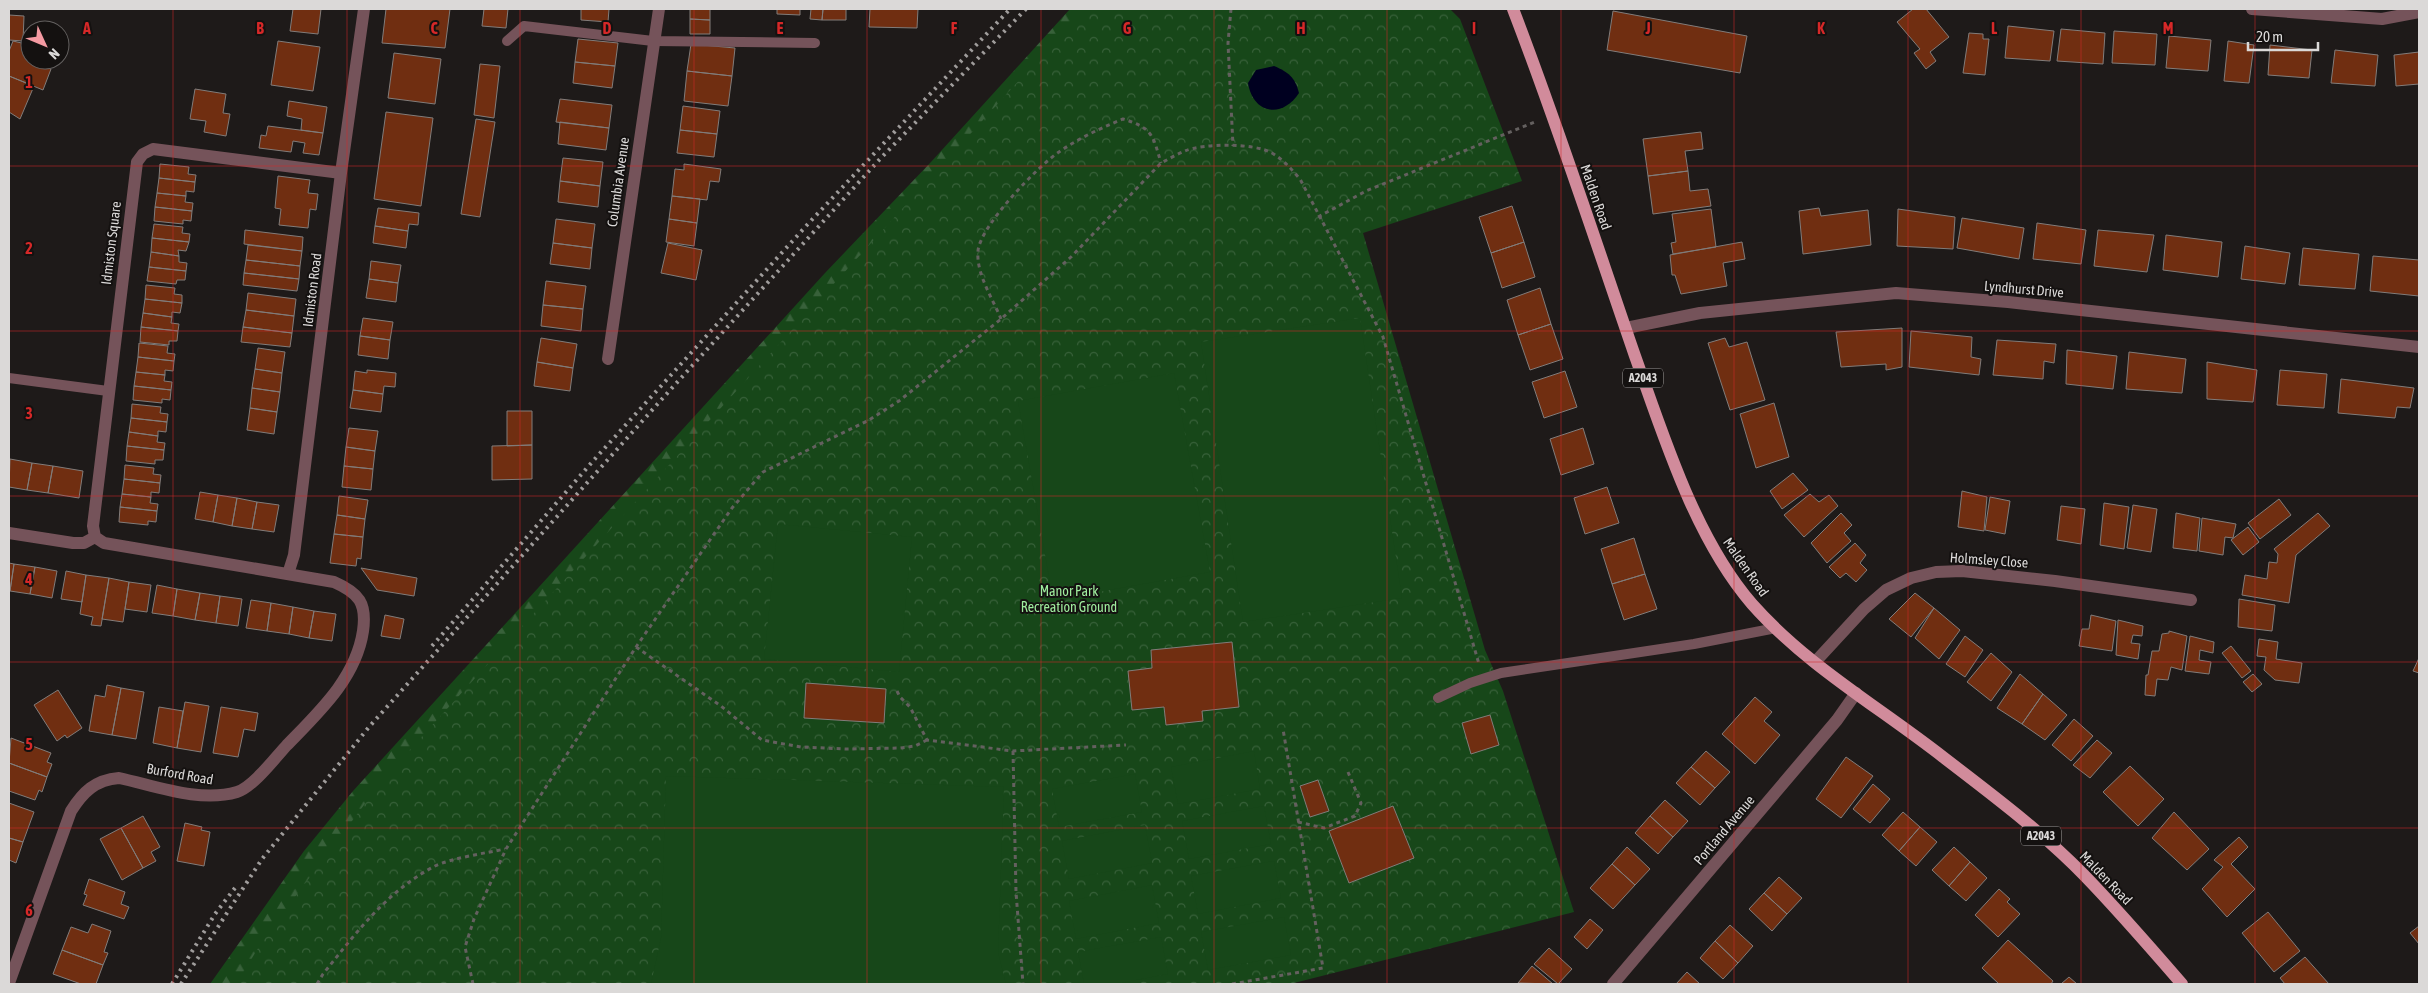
<svg xmlns="http://www.w3.org/2000/svg" width="2428" height="993" font-family="'Asap Condensed',sans-serif">
<defs>
<pattern id="forest-firs" width="22" height="20" patternUnits="userSpaceOnUse" patternTransform="scale(1.25)"><rect width="22" height="20" fill="#174719"/><path d="M5 1l3.5 6h-7zM16 11l3.5 6h-7z" fill="#38613a"/></pattern>
<pattern id="park-crowns" width="20" height="18" patternUnits="userSpaceOnUse" patternTransform="scale(1.25)"><rect width="20" height="18" fill="#174719"/><path d="M2 6a3 3 0 1 1 6 0M12 15a3 3 0 1 1 6 0" fill="none" stroke="#38613a"/></pattern>
</defs>
<rect width="100%" height="100%" fill="#1e1a19"/>
<!-- forest -->
<path fill="url(#forest-firs)" d="M1070,9H1180L315,984H210L304,851L353,791L825,273L931,162Z"/>
<!-- park -->
<path fill="url(#park-crowns)" d="M1084,9H1450L1460,19L1522,181L1363,233L1485,650L1503,691L1574,912L1290,984H236L265,937L385,777Z"/>
<!-- pitch -->
<path fill="#174719" d="M1360,318L1402,598L1243,622L1201,342Z
M1174,373L1210,572L1053,600L1018,401Z
M778,524L912,537L899,672L764,659Z
M1254,751L1260,789L1178,804L1171,767Z
M1135,774L1142,812L1059,827L1052,789Z
M666,776L1004,787L998,952L1006,984H651L661,938Z
M1264,806L1271,844L1189,859L1182,821Z
M1145,825L1152,863L1069,879L1062,841Z
M1274,861L1281,898L1198,914L1191,876Z
M1152,885L1159,923L1076,939L1069,901Z
M1284,917L1291,955L1208,970L1201,932Z
M1161,937L1168,974L1115,984H1084L1078,952Z"/>
<!-- water -->
<path fill="#000020" d="M1274,66C1288,72 1295,77 1299,93C1282,119 1253,114 1248,83L1256,70Z"/>
<!-- building -->
<path fill="#702e11" stroke="#817c7a" d="M293,9H321L318,34L290,31Z
M386,9H450L445,48L382,43Z
M484,9H508L506,28L482,26Z
M581,9H609L608,22L581,20Z
M690,9H710V20L690,19Z
M777,9H800V15L777,14Z
M811,9H823L822,20L810,19Z
M823,9H846V20H822Z
M870,9H918L917,28L869,27Z
M1913,9H1926L1949,37L1930,52L1936,61L1926,69L1914,53L1920,49L1897,22Z
M1613,11L1747,36L1740,73L1607,50Z
M9,15L24,16L23,41L9,40Z
M690,19L710,20V34H690Z
M2008,26L2054,31L2050,61L2005,58Z
M2061,29L2105,33L2103,64L2057,61Z
M2114,31L2157,34L2155,65L2112,63Z
M1969,33L1983,34V39H1989L1985,75L1963,73Z
M2169,36L2211,40L2208,71L2166,68Z
M578,39L618,43L615,66L575,62Z
M13,41L30,45V60L45,61L43,66L51,69L43,90L9,76V51Z
M278,41L320,47L313,91L271,85Z
M2228,41L2254,45L2249,83L2224,81Z
M691,44L735,48L732,76L687,71Z
M2270,45L2312,50L2309,78L2268,75Z
M2335,50L2378,55L2375,86L2331,83Z
M2419,52V84L2396,86L2394,55Z
M394,53L441,59L435,104L388,98Z
M575,62L615,66L612,88L573,83Z
M480,64L500,66L494,118L474,115Z
M687,71L732,76L728,106L684,101Z
M9,76L34,86L20,119L9,112Z
M195,89L226,94L223,113L230,114L226,136L204,132L206,121L190,119Z
M560,99L612,105L609,128L556,122Z
M289,101L327,107L323,133L301,130L302,119L287,116Z
M683,106L720,111L717,134L680,130Z
M386,112L433,118L421,206L374,199Z
M476,119L495,122L480,217L461,214Z
M560,122L609,128L606,150L558,144Z
M268,126L323,133L319,155L303,153L305,143L293,141L291,152L259,148L261,135L266,136Z
M680,130L717,134L714,157L677,153Z
M1701,132L1703,149L1685,151L1688,171L1648,176L1643,139Z
M563,158L603,162L600,186L560,181Z
M160,164L189,167L188,174L196,175L195,182L159,178Z
M684,164L721,169L719,182L710,181L707,200L672,196L675,169L684,170Z
M1688,171L1690,191L1708,189L1711,206L1653,214L1648,176Z
M278,176L310,180L308,193L318,194L316,210L310,209L308,228L279,225L281,209L275,208Z
M159,178L195,182L194,192L186,191V196L157,193Z
M560,181L600,186L598,207L558,202Z
M157,193L186,196L185,202L193,203L192,211L155,207Z
M672,196L700,199L697,223L669,219Z
M1512,206L1524,242L1491,253L1479,217Z
M155,207L192,211L191,221L183,220V224L154,221Z
M378,208L419,213L418,225L409,224L408,231L375,226Z
M1819,208L1821,216L1868,210L1871,245L1803,254L1799,211Z
M1711,209L1716,247L1673,254L1671,243L1676,242L1672,214Z
M1898,209L1955,217L1953,249L1897,246Z
M1962,218L2024,228L2019,259L1957,248Z
M556,219L595,224L592,248L553,243Z
M669,219L697,223L694,246L666,242Z
M2037,223L2086,230L2081,264L2033,259Z
M154,224L183,227L182,233L190,234L189,242L152,238Z
M375,226L408,231L406,248L373,243Z
M245,230L303,237L302,251L244,244Z
M2098,230L2154,235L2147,272L2094,266Z
M2166,235L2222,242L2218,277L2163,270Z
M152,238L189,242L186,251L178,250L179,256L151,252Z
M1524,242L1535,277L1502,288L1491,253Z
M1742,242L1745,259L1723,263L1727,286L1681,294L1675,275H1672L1670,255Z
M553,243L592,248L590,269L550,264Z
M668,243L702,250L696,280L661,273Z
M248,245L302,251L300,266L246,260Z
M2245,246L2290,253L2285,284L2241,279Z
M2303,248L2359,254L2355,289L2299,285Z
M151,252L179,256V262L187,263L186,271L149,267Z
M2373,256L2419,260V296L2370,291Z
M246,260L300,266L299,279L244,273Z
M371,261L401,265L398,283L369,279Z
M149,267L186,271L185,280H177L176,284L147,281Z
M244,273L299,279L297,291L243,285Z
M369,279L398,283L396,302L366,298Z
M546,281L586,286L583,309L543,305Z
M146,285L175,288L174,294L182,295V303L145,299Z
M1540,288L1551,324L1518,335L1507,300Z
M248,293L296,299L294,316L246,310Z
M145,299L182,303L180,313L172,312V317L143,313Z
M543,305L583,309L581,331L541,326Z
M246,310L294,316L292,333L243,327Z
M143,313L172,317L171,323L179,324L178,331L141,327Z
M363,318L393,322L390,340L360,336Z
M1551,324L1563,359L1530,370L1518,335Z
M141,327L178,331L177,341H169V345L140,342Z
M243,327L292,333L290,347L241,342Z
M1902,328V367L1886,370V364L1841,367L1836,332Z
M1911,331L1972,337L1971,357L1981,359L1979,375L1909,367Z
M360,336L390,340L388,359L358,355Z
M541,338L577,344L573,368L537,362Z
M1725,338L1729,347L1747,342L1765,400L1730,410L1708,343Z
M1997,340L2056,344L2054,363L2044,361L2043,379L1993,375Z
M139,343L168,346L167,353L175,354L174,361L138,357Z
M258,348L285,352L282,373L255,369Z
M2067,350L2117,356L2113,389L2066,384Z
M2129,352L2186,359L2182,393L2126,389Z
M138,357L174,361L173,371L165,370V375L136,372Z
M537,362L573,368L570,391L534,386Z
M2207,362L2257,370L2253,402L2207,399Z
M255,369L282,373L280,392L252,388Z
M367,370L396,373L395,387L384,386L383,394L353,390L355,371L367,373Z
M2280,370L2327,374L2324,408L2277,405Z
M1565,371L1577,407L1544,418L1532,382Z
M136,372L165,375L164,381L172,382L171,390L134,386Z
M2341,379L2414,388L2410,408L2397,407L2395,418L2338,413Z
M134,386L171,390L170,400L162,399V403L133,400Z
M252,388L280,392L277,412L250,408Z
M353,390L383,394L381,412L350,408Z
M1774,403L1789,457L1756,468L1740,414Z
M132,404L161,407L160,413L168,414L167,422L131,418Z
M250,408L277,412L274,434L247,430Z
M507,411H532V445L507,446Z
M131,418L167,422L166,432L158,431V436L129,432Z
M349,428L378,431L375,451L346,447Z
M1583,428L1594,464L1561,475L1550,439Z
M129,432L158,436L157,442L165,443L164,450L127,446Z
M532,445V479L492,480V446Z
M127,446L164,450L163,460H155V464L126,461Z
M346,447L375,451L373,469L344,466Z
M10,459L32,463L27,490L9,487Z
M32,463L53,466L48,493L27,490Z
M125,465L154,468L153,474L161,475L160,483L124,479Z
M53,466L83,471L79,498L48,493Z
M344,466L373,469L371,490L342,487Z
M1793,473L1808,490L1782,509L1770,491Z
M124,479L160,483L159,493L151,492V497L122,494Z
M1607,487L1619,523L1585,534L1574,498Z
M1962,491L1987,497L1984,531L1958,527Z
M200,492L218,495L213,522L195,519Z
M122,494L151,497L150,503L158,504L157,511L120,507Z
M1810,494L1819,502L1829,495L1838,506L1804,537L1784,515Z
M218,495L237,498L232,526L213,522Z
M339,496L368,500L365,519L337,515Z
M1990,497L2010,501L2005,534L1985,530Z
M237,498L257,502L252,529L232,526Z
M2279,499L2291,515L2260,539L2248,523Z
M257,502L279,505L274,532L252,529Z
M2104,503L2129,507L2124,549L2100,545Z
M2133,505L2157,509L2151,552L2127,548Z
M2061,506L2085,509L2081,544L2057,540Z
M120,507L157,511L156,522L148,521V525L119,522Z
M1841,513L1852,525L1844,533L1851,541L1827,563L1811,543Z
M2176,513L2200,518L2197,551L2173,548Z
M2318,513L2330,526L2296,555L2289,603L2242,595L2245,575L2267,579L2269,562L2277,563L2278,554L2274,549Z
M337,515L365,519L363,537L334,534Z
M2202,518L2236,524L2233,538L2225,537L2223,555L2199,551Z
M2248,527L2259,542L2243,555L2231,540Z
M334,534L363,537L361,559L357,558L356,566L330,563Z
M1634,538L1645,574L1612,584L1601,549Z
M1855,543L1866,555L1860,563L1867,570L1856,582L1846,573L1840,578L1829,567Z
M9,563L14,564L10,591H9Z
M14,564L35,567L30,594L10,591Z
M35,567L57,571L52,598L30,594Z
M361,568L417,578L414,596L377,590Z
M66,571L86,575L82,602L61,599Z
M1645,574L1657,609L1624,620L1612,584Z
M86,575L109,578L101,626L91,625L93,617L80,614Z
M109,578L129,582L123,622L102,619Z
M129,582L151,585L147,612L125,609Z
M157,585L177,589L173,616L152,613Z
M177,589L200,593L195,620L173,616Z
M200,593L220,596L216,623L195,620Z
M1915,593L1934,608L1911,637L1889,619Z
M220,596L242,599L238,626L216,623Z
M2239,599L2275,605L2272,631L2238,627Z
M251,600L271,603L267,631L246,628Z
M271,603L293,607L289,634L267,631Z
M293,607L314,611L309,638L289,634Z
M1934,608L1960,630L1939,659L1915,638Z
M314,611L336,614L332,641L309,638Z
M385,615L404,619L400,639L381,636Z
M2091,615L2116,621L2112,651L2079,646L2082,629H2089Z
M2118,620L2143,626L2142,636L2133,635L2131,643L2140,644L2138,659L2116,655Z
M2169,631L2187,636L2182,670L2171,667L2168,680L2157,679L2155,696L2145,695L2146,675H2148L2152,651H2159L2162,634L2169,633Z
M1965,636L1983,650L1965,677L1946,664Z
M2190,636L2214,642L2213,653L2200,650L2199,660L2211,662L2209,674L2185,671Z
M2259,639L2278,642L2276,659L2302,663L2299,683L2275,680L2264,670L2266,657L2257,656Z
M1232,642L1239,707L1202,711L1203,721L1166,725L1164,707L1132,710L1128,671L1152,668L1151,650Z
M2231,646L2251,671L2242,678L2222,653Z
M1991,653L2012,672L1991,701L1967,682Z
M2419,658V673L2413,671Z
M2020,674L2043,694L2022,724L1997,708Z
M2253,674L2262,684L2252,692L2243,682Z
M806,683L886,689L884,723L804,718Z
M107,685L121,688L112,735L89,731L95,695L105,697Z
M121,688L144,692L136,739L112,735Z
M58,690L82,728L67,738L65,735L57,741L34,705Z
M2043,694L2067,715L2045,740L2022,724Z
M1755,697L1772,712L1764,721L1780,735L1755,764L1722,734Z
M185,702L209,706L201,752L177,748Z
M159,707L183,711L177,748L153,743Z
M221,707L258,713L255,731L244,729L238,757L213,753Z
M1490,715L1499,745L1471,754L1462,723Z
M2074,719L2093,736L2071,761L2052,745Z
M11,738L51,753L47,762L52,764L47,777L9,763Z
M2097,740L2112,753L2090,778L2073,765Z
M1706,751L1730,772L1715,788L1691,767Z
M1846,757L1873,776L1841,818L1816,799Z
M9,763L47,777L42,792L39,790L35,800L9,791Z
M2130,766L2164,799L2138,826L2103,792Z
M1691,767L1715,788L1700,805L1676,783Z
M1318,780L1329,811L1310,817L1300,786Z
M1873,784L1890,799L1870,823L1853,809Z
M1665,800L1688,821L1673,837L1650,816Z
M9,803L34,812L23,842L9,838Z
M1393,806L1414,858L1349,883L1329,831Z
M1903,812L1920,827L1899,851L1882,835Z
M2174,812L2209,849L2187,870L2152,838Z
M143,816L160,847L151,852L156,861L143,868L121,828Z
M1650,816L1673,837L1658,854L1635,833Z
M185,823L202,827L201,830L210,832L204,866L177,861Z
M1920,827L1937,842L1916,866L1899,851Z
M121,828L143,868L122,880L100,839Z
M2239,837L2248,847L2231,864L2255,889L2227,917L2202,889L2223,867L2214,860Z
M9,838L23,842L16,863L9,860Z
M1627,847L1650,869L1635,885L1612,864Z
M1954,847L1970,862L1949,886L1932,870Z
M1970,862L1987,878L1966,901L1949,886Z
M1612,864L1635,885L1613,909L1590,888Z
M1779,877L1802,898L1787,914L1764,893Z
M89,879L125,892L121,904L129,907L124,919L83,905L87,895L84,894Z
M1999,889L2010,899L2007,902L2020,914L1998,937L1975,915Z
M1764,893L1787,914L1772,931L1749,909Z
M2268,912L2300,951L2274,972L2242,933Z
M1590,919L1603,930L1587,949L1574,937Z
M92,924L111,931L104,952L108,953L103,965L62,950L71,927L88,933Z
M1730,925L1753,946L1738,963L1715,941Z
M2419,926V944L2410,933Z
M2008,940L2053,981L2051,984H1999L1982,968Z
M1715,941L1738,963L1723,979L1700,958Z
M1549,948L1572,969L1558,984L1534,964Z
M62,950L103,965L96,984H81L53,974Z
M2305,957L2329,984H2285L2280,978Z
M1532,966L1553,984L1518,983Z
M1687,972L1700,984H1676Z
M2069,977L2077,984H2061Z"/>
<g fill="none" stroke-linecap="round" stroke-linejoin="round">
<!-- path -->
<path stroke="#64605f" stroke-width="3" stroke-dasharray="4 4" stroke-linecap="butt" d="M1231,9L1228,43L1233,146
M1318,217L1366,191L1537,121
M1001,319C993,299 976,274 978,251C980,226 1038,166 1059,152C1079,138 1101,128 1123,119C1153,128 1153,136 1161,163
M636,647L721,706L762,740L801,747L846,749L900,748L915,746L927,740
M897,691L900,697L910,707L927,740L1013,751L1126,745
M1013,751L1016,892L1023,984
M1298,822L1324,828L1355,816L1361,803L1348,772
M317,984L323,974C356,933 387,891 435,866C452,858 486,853 505,849
M473,984L465,947L474,919L506,849L636,647L732,508L763,472L869,420L899,401L1001,319L1071,257L1161,163C1169,159 1177,154 1185,151C1203,143 1255,143 1272,153C1284,160 1291,169 1300,179L1383,337L1479,664
M1232,984L1323,968L1283,729"/>
<!-- service -->
<path stroke="#75535a" stroke-width="10" d="M507,41L524,26L653,41L815,43
M9,378L108,391
M1438,698L1470,683L1501,673L1694,644L1776,628"/>
<!-- minor -->
<path stroke="#75535a" stroke-width="12" d="M2252,9L2382,19L2419,12
M1626,328L1700,313L1896,293L2008,302L2419,347
M608,359L659,9
M9,533L73,543H84L95,537
M95,537L93,526L137,162L143,154L153,149L341,173
M288,574L294,555L341,173L364,9
M1816,661L1864,609L1886,590L1911,578L1936,572L1962,571L2055,581L2191,600
M9,983L71,811C83,792 95,780 119,778C156,786 200,803 237,792C253,787 275,758 287,745C319,712 356,678 363,631C367,603 359,593 334,582L104,543L95,537
M1613,984L1837,720L1856,693"/>
<!-- primary -->
<path stroke="#d18b9b" stroke-width="12" d="M1513,9C1557,123 1595,240 1635,356C1664,437 1695,538 1752,604C1806,665 1879,707 1943,757C1991,794 2041,831 2084,875C2118,910 2150,947 2182,984"/>
<!-- rail -->
<path stroke="#a09d9c" stroke-width="4" stroke-dasharray="2.5 5" stroke-linecap="butt" d="M432,646L593,461L807,225L1010,9
M172,984L215,914L238,884
M181,984L262,859L369,727L662,399L879,160L1026,9"/>
</g>
<!-- grid -->
<path fill="none" stroke="#d62828" stroke-width="1" stroke-opacity="0.55" d="M173,9V984M347,9V984M520,9V984M694,9V984M867,9V984M1041,9V984M1214,9V984M1387,9V984M1561,9V984M1734,9V984M1908,9V984M2081,9V984M2255,9V984M9,166H2419M9,331H2419M9,496H2419M9,662H2419M9,828H2419"/>
<g text-anchor="middle" dominant-baseline="central" stroke-width="4" stroke-linejoin="round" paint-order="stroke">
<!-- shield labels -->
<g fill="#141110" stroke="#9f9d9c" stroke-width="1">
<rect x="1623" y="368.5" width="40" height="19" rx="4"/>
<rect x="2021" y="826.5" width="40" height="19" rx="4"/>
</g>
<g font-size="12" font-weight="bold" fill="#dbd9d8">
<text x="1643" y="378">A2043</text>
<text x="2041" y="836">A2043</text>
</g>
<!-- street labels -->
<g font-size="14" fill="#dbd9d8" stroke="#141110">
<text transform="translate(618 182) rotate(-82)">Columbia Avenue</text>
<text transform="translate(1596 197) rotate(71)">Malden Road</text>
<text transform="translate(111 243) rotate(-83)">Idmiston Square</text>
<text transform="translate(2024 289) rotate(5)">Lyndhurst Drive</text>
<text transform="translate(312 290) rotate(-83)">Idmiston Road</text>
<text transform="translate(1989 560) rotate(4)">Holmsley Close</text>
<text transform="translate(1746 567) rotate(55)">Malden Road</text>
<text transform="translate(180 774) rotate(10)">Burford Road</text>
<text transform="translate(1724 830) rotate(-50)">Portland Avenue</text>
<text transform="translate(2106 878) rotate(46)">Malden Road</text>
</g>
<!-- park labels -->
<g font-size="14" fill="#9fed9e" stroke="#141110">
<text x="1069" y="591">Manor Park<tspan x="1069" dy="16">Recreation Ground</tspan></text>
</g>
</g>
<g font-size="16" text-anchor="middle" font-weight="bold" fill="#d62828" stroke="#141110" stroke-width="4" stroke-linejoin="round" paint-order="stroke">
<text x="87" y="34">A</text>
<text x="260" y="34">B</text>
<text x="434" y="34">C</text>
<text x="607" y="34">D</text>
<text x="780" y="34">E</text>
<text x="954" y="34">F</text>
<text x="1127" y="34">G</text>
<text x="1301" y="34">H</text>
<text x="1474" y="34">I</text>
<text x="1648" y="34">J</text>
<text x="1821" y="34">K</text>
<text x="1994" y="34">L</text>
<text x="2168" y="34">M</text>
<text x="29" y="88">1</text>
<text x="29" y="254">2</text>
<text x="29" y="419">3</text>
<text x="29" y="585">4</text>
<text x="29" y="750">5</text>
<text x="29" y="916">6</text>
</g>
<!-- border -->
<rect width="2428" height="993" fill="none" stroke="#dbd9d8" stroke-width="20"/>
<!-- north arrow -->
<g transform="translate(45 45) rotate(134)"><circle r="24" fill="#141110" stroke="#646160"/>
<path d="M0-4L9 19L0 12L-9 19Z" fill="#f49aa2"/>
<text y="-8" font-size="14" font-weight="bold" text-anchor="middle" fill="#dbd9d8">N</text>
</g>
<!-- scale -->
<path d="M2248 42v8h70v-8" fill="none" stroke="#dbd9d8" stroke-width="2.5"/>
<text x="2256" y="42" font-size="15" fill="#dbd9d8" stroke="#141110" stroke-width="4" paint-order="stroke">20 m</text>
</svg>
